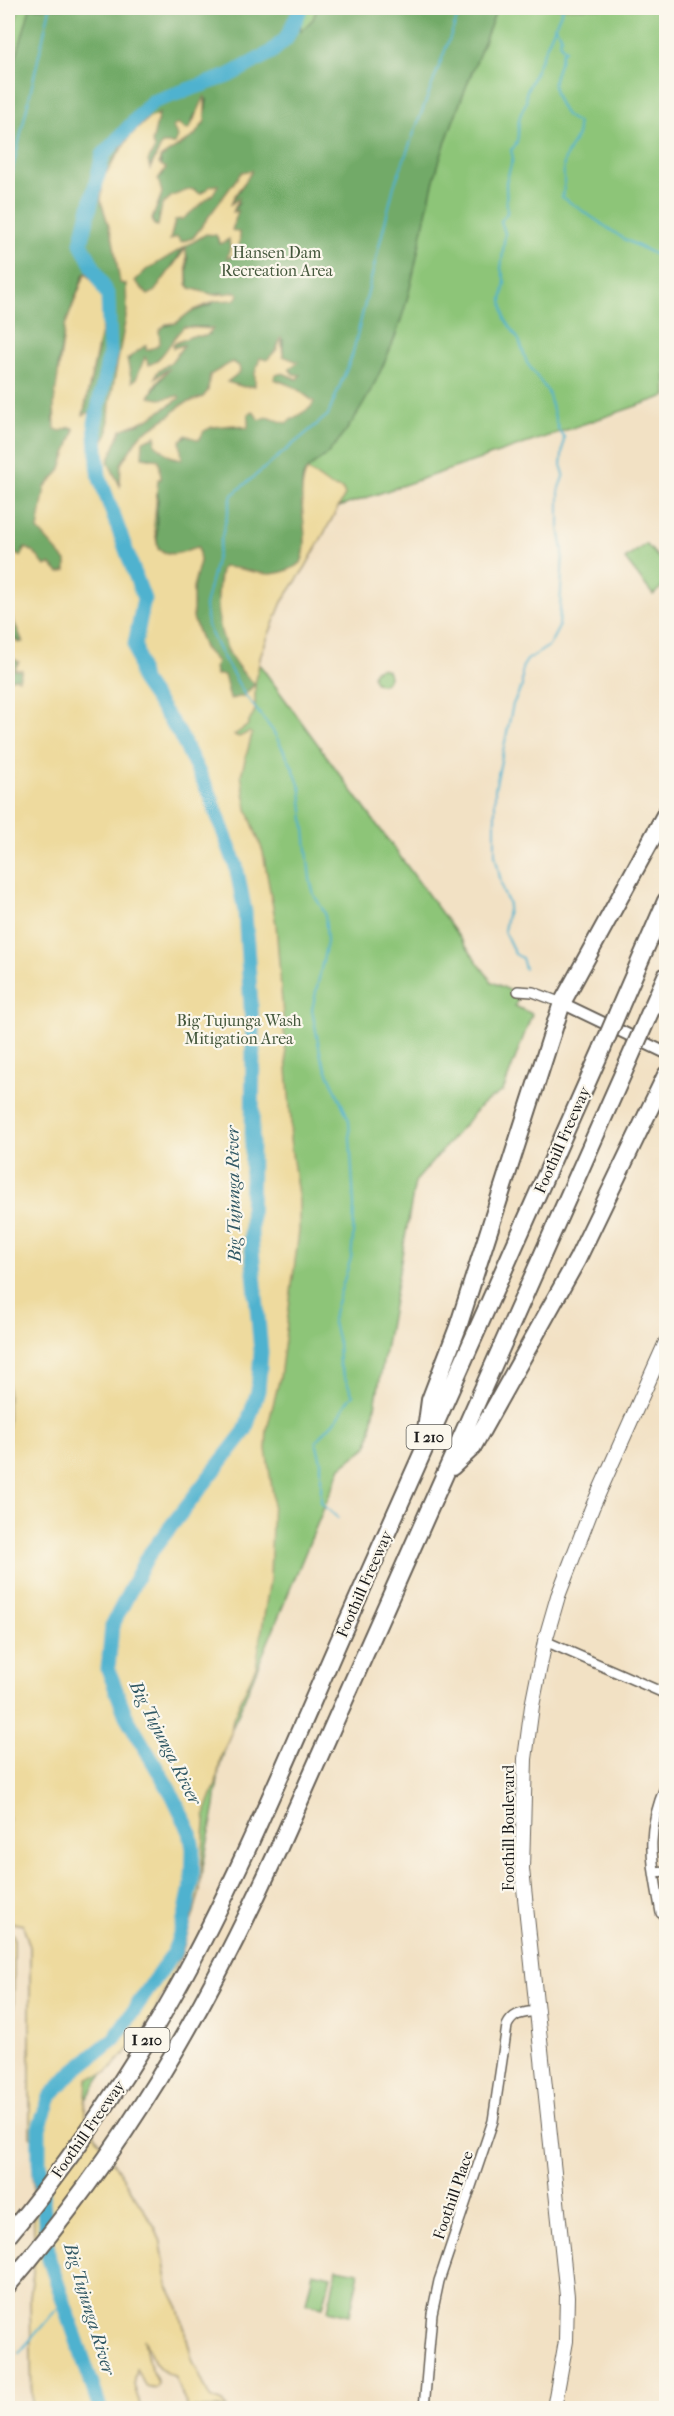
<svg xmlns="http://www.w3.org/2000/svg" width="674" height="2416" font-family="'IM FELL French Canon',serif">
<rect width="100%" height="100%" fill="#fbf7ec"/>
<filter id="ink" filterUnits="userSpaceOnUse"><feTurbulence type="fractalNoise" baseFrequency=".0167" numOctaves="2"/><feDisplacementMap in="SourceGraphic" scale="12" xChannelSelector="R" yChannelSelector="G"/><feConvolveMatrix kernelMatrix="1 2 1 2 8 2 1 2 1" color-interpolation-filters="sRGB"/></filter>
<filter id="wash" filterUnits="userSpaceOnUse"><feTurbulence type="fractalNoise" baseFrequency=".008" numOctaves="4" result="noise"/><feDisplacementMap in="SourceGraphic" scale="24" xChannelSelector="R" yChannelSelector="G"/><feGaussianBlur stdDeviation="1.35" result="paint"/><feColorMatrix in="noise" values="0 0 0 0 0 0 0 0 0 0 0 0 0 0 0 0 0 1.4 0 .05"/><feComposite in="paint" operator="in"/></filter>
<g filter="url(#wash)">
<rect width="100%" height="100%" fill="#f2e1c4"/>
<!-- green -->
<path fill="#8dc578" stroke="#54704a" stroke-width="1.5" d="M19,8H666V396L183,560L492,982L520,995L515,1006L532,1014L503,1091L482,1104L415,1182L368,1446L341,1467L228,1738L219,1769L215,1806L194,1913L120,2048L61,2137L44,1904H8V49Z
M646,544L666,566V583L653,595L625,559Z
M373 676a8 8 0 1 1 16 0a8 8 0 1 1-16 0Z
M337,2268L359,2272L350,2315L328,2310Z
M313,2272L331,2276L323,2307L306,2303Z"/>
<!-- forest -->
<path fill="#72aa68" stroke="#476342" stroke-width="1.5" d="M30,8H299L301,31L313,19L317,8H497C478,60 454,112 438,166C420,225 416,288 391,347C376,384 356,422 329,452C322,461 306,466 303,477C297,504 312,540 301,563C286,574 263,577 246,572C237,569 232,567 223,567L221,570C213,613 219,656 255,684L244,696L230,699L224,676L216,675L215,664L204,648L193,618V587L200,561L198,547C186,554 171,557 158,549C156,531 156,517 158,499C158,491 155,486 158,479H161L154,458L142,457V441L156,436C160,447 169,460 181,459L180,441C194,427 225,423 243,428L249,420L248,414L253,410L285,422L310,408L309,398L294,387L274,379L275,375L283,373L296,379L300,375L293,374L283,356V340L279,342C276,358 258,368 255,386L244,387L227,382L235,376L239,366L233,362L210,375L208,391L203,397L181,405L171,415L140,435L121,464L120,486L108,462L120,430L126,426L138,424L172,404L168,399H149V397L168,369L155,378L157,372L171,362L184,345L172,348L173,344L192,336L210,334L207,327H190L152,365L147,364L145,358L136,379L132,382L126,363L133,353L146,345L149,350L161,327L176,323L190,312L211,305L221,293L214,295L190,288C183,276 192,260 184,248L155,292L148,295L136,286L135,281L146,270L206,234L216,235L219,243L229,239L230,250L237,233L232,230L238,211L232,212L239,203L231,206C234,194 242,188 248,177H238L193,238L181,242L170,240L175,220L180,218L205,190L199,194L195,190H187L159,215V226L154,225C150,213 161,205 161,194C161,190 158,184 158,179L163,174L160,158L194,136L204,123L207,100L194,116L190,128L186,130L182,127L175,144H162L149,169L148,161L154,148L152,143L159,114L130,136L112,161L101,201L113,239L119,275L128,289L127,312L110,403L108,434L98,450L93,449L88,435L92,416H83L98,349L100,290L90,276L84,274L65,326L58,365L59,377L53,421L64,429L74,428V432L60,471L45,487L55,547L66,561V571L59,573L54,568L46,566L24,548L21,557L10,551L8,553V87Z
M8,608L23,642V644L8,633Z
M11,657L19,662L18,669L22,670L19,680L15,678L8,680V658Z"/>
<!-- sand -->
<path fill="#eeda9e" stroke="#857b5d" stroke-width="1.5" d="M205,96V121L194,136L160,158L159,164L166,168L158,179L162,193L152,219L154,225L158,226L162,205L172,196L191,189L201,194L211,186L218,185L213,194L183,219L175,220L170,240L177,237L181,242L193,238L238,177L242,172L252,170C247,183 235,190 231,204L239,198L233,212L238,211L232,230L240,233L239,250L236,255L227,258L230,248L229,239L221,244L216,235L206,234L146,270L135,281L148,295L154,292L186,248L187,284L190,288L214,295L237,292L239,295L234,300L215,301L190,312L176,323L166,324L159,331L160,342L156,347L146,350V345L127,359L132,382L136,379L145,357L149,365C164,360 171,338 184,327L213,329L206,336H192L173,344V348L184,345L171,362L157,372L155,378L170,368L157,382L149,397L160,399L179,396V399L148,419L121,430L108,462L120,486L121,464L140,435L171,415L181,405L203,397L208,391L210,375L232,362L239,366L240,372L227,382L244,387L255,386V373L260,358L267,360L277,349L281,337L283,356L298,362L289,369L293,374L300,375L297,379L283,373L275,375L274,379L294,387L314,402L310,408L286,423L267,417L259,420L253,411L248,414V428L234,425L212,427L204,431L199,440L186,435L180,441L182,459L170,456L155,444L156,436L143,441L142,457L159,460L161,479H158L154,526L158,549C175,560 184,549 198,547L200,561L193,587V618L204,648L217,662L214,668L216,675H224L230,699L244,696L255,684C219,654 213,615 221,570L223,567C252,567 270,585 301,563C313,536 293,500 307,470L330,486L342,489L345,495L305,568L282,602L261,654L255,684V710L247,726L234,735L239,737L249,732L252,734L241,775L247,809L263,852L276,924L291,1121L290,1140L299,1202V1231L280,1377L267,1429L266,1449L273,1495L270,1579L256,1666L233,1718L231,1733L221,1757L216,1784L206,1810L200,1891L181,1956L151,2018L137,2041L107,2072L87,2079L85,2109L87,2122L155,2227L161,2243L168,2286L179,2308L192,2359L210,2398L223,2403L227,2408H188L174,2376C155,2371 151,2355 144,2338L148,2360L158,2383L156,2388L145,2386L137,2369L134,2385L141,2408H32L30,2298L34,2264L33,2138L30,2136V1947L23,1925L8,1922V680L15,678L19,679L22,670H14L19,662L11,657L8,658V633L18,643L23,642L8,608V553L10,551L21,557L26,548L34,552L45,566L50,564L59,573L66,571V561L38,530L45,487L60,471L74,432V428L70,427L61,431L55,429L54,403L65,326L86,272L104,296L105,313L83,415L90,412C95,424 86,436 93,449L98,450L108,434L110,403L127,312L126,284L120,283L113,239L101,201L103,178L130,136L149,118L159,114L152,143L155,148L148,161L150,169L162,144H175L178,137L173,127L178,123L186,130L190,128Z
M8,1932L13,1934L14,1939L13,2093L8,2099Z"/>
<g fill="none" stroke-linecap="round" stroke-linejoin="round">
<!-- stream -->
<path stroke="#50b2cf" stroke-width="2" d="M554,25L561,35L560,44L565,50L562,52C558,76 547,78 559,103C565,115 565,116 577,122C582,138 566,149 564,163C562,175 567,186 562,197L624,239L666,260
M8,189L50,8
M525,969L522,958L515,954L504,931L509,904L503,892L495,854V789L513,704L522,686V668L527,660L549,646L559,627L563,551L559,528V488L564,474L561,465L564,437L558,429L548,392L527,363L519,340L505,319L502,300L505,282L501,269L505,233L501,221L507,213L506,182L513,158L511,150C522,141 516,127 520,116C523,106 528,105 526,93L563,8
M338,1518L321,1503V1461L316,1442C323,1434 329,1426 336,1420C343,1413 343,1402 353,1396L339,1364L338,1342L332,1319L351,1258L353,1237L354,1205L349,1120L321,1057L312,1010L327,942L325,913L314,895L310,879L301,790L293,768L273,731L245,695L220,652L207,625L205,606L232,495L328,415L352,356L394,186L461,8
M19,2353L63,2302"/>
<!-- river -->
<path stroke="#50b2cf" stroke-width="15" d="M100,2408L49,2259L39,2162V2128L50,2097L71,2073L114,2039L174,1952L183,1925L192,1882L193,1849L190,1832L173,1796L126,1716L108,1669L112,1626L147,1557L245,1431L258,1391L261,1352L251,1239L253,1040L245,912L236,866L210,795L179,733L142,680L135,644L144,599L99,476L95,423L110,353L108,296L81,243L103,155L152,102L228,76L270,53L286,39L301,8"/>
</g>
</g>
<g filter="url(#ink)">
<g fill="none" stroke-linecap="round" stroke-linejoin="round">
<defs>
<path id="minor" d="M518,991L533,992L562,1003
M545,1641L666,1694
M654,1872L666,1871
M661,1913C652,1861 644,1835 666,1785
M424,2408L432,2314L439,2281L493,2121L507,2026C513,2013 522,2013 536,2011"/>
<path id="tertiary" d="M562,1003L666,1053"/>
<path id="primary" d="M554,2408L566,2341L567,2296L522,1869L525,1759L532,1706L545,1641L558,1596L592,1508L666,1342"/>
<path id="motorway" d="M620,1007L666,901
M647,1019L666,976
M426,1430L430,1400L458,1327L562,1003L666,813
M452,1467L472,1448L577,1260L666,1075
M8,2236C70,2161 126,2080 174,1994C241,1874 293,1744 349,1618C433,1428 518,1239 602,1049
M8,2285C125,2148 203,2015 277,1852L629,1060"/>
</defs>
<!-- minor casing -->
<use href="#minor" stroke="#676157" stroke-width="12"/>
<!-- tertiary casing -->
<use href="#tertiary" stroke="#676157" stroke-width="14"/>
<!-- primary casing -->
<use href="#primary" stroke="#676157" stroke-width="16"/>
<!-- motorway casing -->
<use href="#motorway" stroke="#676157" stroke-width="20"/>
<!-- minor -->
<use href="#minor" stroke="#fff" stroke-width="9"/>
<!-- tertiary -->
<use href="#tertiary" stroke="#fff" stroke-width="10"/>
<!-- primary -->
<use href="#primary" stroke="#fff" stroke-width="14"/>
<!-- motorway -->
<use href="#motorway" stroke="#fff" stroke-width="16"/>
<defs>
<path id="motorway-bridge" d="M602,1049L620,1007
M629,1060L647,1019"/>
</defs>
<!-- motorway-bridge casing -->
<use href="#motorway-bridge" stroke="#676157" stroke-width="20" stroke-linecap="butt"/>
<!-- motorway-bridge -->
<use href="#motorway-bridge" stroke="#fff" stroke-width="16"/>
</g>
</g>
<g text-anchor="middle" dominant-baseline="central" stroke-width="4.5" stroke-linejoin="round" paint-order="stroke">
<!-- shield labels -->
<g fill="#fbf7ec" stroke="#5f5e5a" stroke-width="1.5">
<rect x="406.5" y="1425" width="45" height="24" rx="4.5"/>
<rect x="124.5" y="2028" width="45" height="24" rx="4.5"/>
</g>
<g font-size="15" font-weight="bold" fill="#1c1c1c">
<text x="429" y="1437">I 210</text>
<text x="147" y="2040">I 210</text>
</g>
<!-- park labels -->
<g font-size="16" fill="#44573c" stroke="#fbf7ec">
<text x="277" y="252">Hansen Dam<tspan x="277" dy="18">Recreation Area</tspan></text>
<text x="239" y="1020">Big Tujunga Wash<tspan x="239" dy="18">Mitigation Area</tspan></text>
</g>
<!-- street labels -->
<g font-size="16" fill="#1c1c1c" stroke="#fbf7ec">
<text transform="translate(562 1140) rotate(-66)">Foothill Freeway</text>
<text transform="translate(364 1584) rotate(-66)">Foothill Freeway</text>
<text transform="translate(508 1828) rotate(-90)">Foothill Boulevard</text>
<text transform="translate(88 2129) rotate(-55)">Foothill Freeway</text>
<text transform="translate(453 2195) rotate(-71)">Foothill Place</text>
</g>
<!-- water labels -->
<g font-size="18" font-style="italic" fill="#315864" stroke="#fbf7ec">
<text transform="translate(234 1194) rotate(-91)">Big Tujunga River</text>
<text transform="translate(165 1743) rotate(63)">Big Tujunga River</text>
<text transform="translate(89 2309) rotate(73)">Big Tujunga River</text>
</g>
</g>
<!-- margin -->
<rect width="674" height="2416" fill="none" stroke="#fbf7ec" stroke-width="30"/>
</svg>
